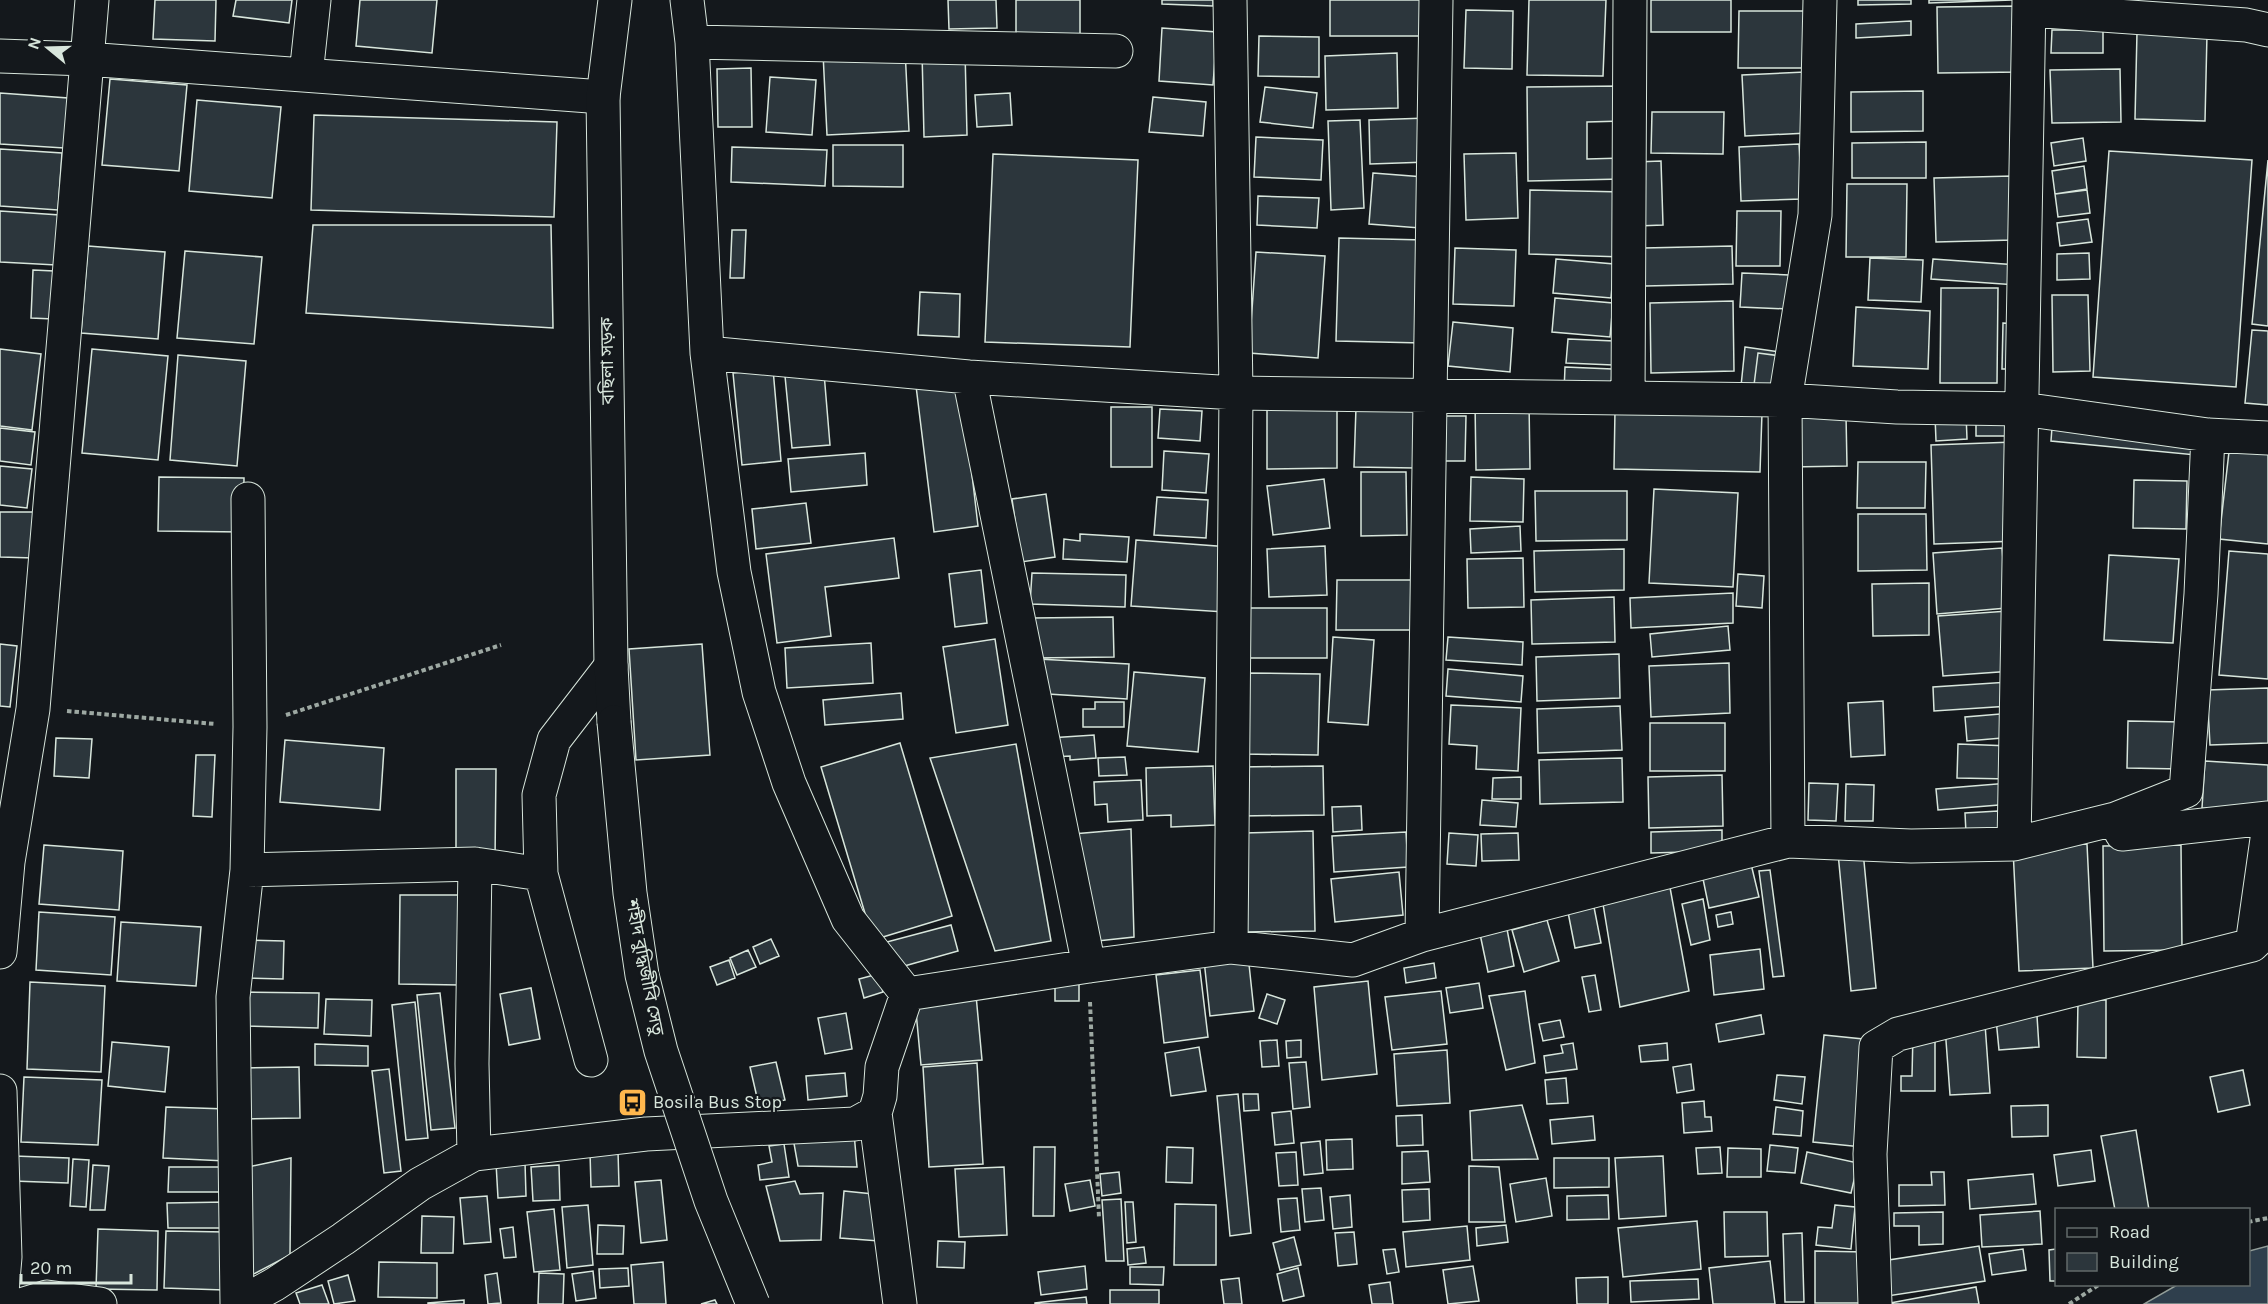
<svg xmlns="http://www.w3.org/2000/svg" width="2268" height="1304" font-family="Karla,'Noto Sans Bengali',sans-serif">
<rect width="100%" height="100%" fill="#14181c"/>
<!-- water -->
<path fill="#2f3f4d" stroke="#939e99" stroke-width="1.5" d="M2268,1246V1304H2144L2177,1285L2248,1284L2249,1251Z"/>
<!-- building -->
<path fill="#2c363c" stroke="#d8e6dc" stroke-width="1.5" d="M155,0H216L215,41L153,39Z
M236,0H292L289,23L233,16Z
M360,0H437L432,53L356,46Z
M948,0H996L997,28L949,29Z
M1016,0H1080V35H1016Z
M1162,0H1213V6L1162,4Z
M1330,0H1422L1421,36H1330Z
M1529,0H1606L1603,76L1527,75Z
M1651,0H1731V32H1651Z
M1858,0H1911V4L1858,5Z
M1929,0H2012L1929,3Z
M2021,6V72L1938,73L1937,7Z
M1466,10L1513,11L1512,69L1464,68Z
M1739,11H1812L1811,68H1738Z
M1911,21V35L1856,38V24Z
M1162,28L1217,32L1213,85L1159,81Z
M2052,30H2103V53H2051Z
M2137,32L2207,34L2205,121L2135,119Z
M1259,36L1319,37V77L1258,76Z
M905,49L909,131L827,135L823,53Z
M965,51L967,135L924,137L922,52Z
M1397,53L1398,108L1326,110L1325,56Z
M751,68L752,127H718L717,69Z
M2120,69L2121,122L2052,123L2050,70Z
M1805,72L1808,133L1745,136L1742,75Z
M770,77L816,80L812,135L766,132Z
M110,79L187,85L179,171L102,165Z
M1622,86L1623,121L1587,122V159L1623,158V179L1528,181L1527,87Z
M1265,87L1317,93L1313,128L1260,122Z
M1923,91V131L1851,132V92Z
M0,93L68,98L64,148L0,144Z
M1010,93L1012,125L977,127L975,95Z
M1153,97L1206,102L1203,136L1149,132Z
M197,100L281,107L272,198L189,191Z
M1652,112H1724L1723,154L1651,153Z
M314,115L557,122L554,217L311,210Z
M1427,118L1428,162L1370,164L1369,120Z
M1360,120L1364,208L1331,210L1328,121Z
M1256,137L1323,140L1321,180L1254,177Z
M2083,138L2086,161L2054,166L2051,143Z
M1926,142V178H1852V143Z
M1799,144L1802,199L1741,201L1739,147Z
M833,145H903V187L833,186Z
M732,147L827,150L825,186L731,182Z
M0,149L62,153L58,210L0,206Z
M2109,151L2252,160L2236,387L2093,377Z
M1516,153L1518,218L1466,220L1464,154Z
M993,154L1138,160L1130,347L985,342Z
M2268,160V326L2252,324Z
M1661,161L1663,225L1637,226L1635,162Z
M2084,166L2087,189L2055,194L2052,171Z
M1373,173L1424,177L1420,228L1369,224Z
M2012,176L2013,240L1936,242L1934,178Z
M1847,184H1907L1906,257H1846Z
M1530,190L1624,192L1623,257L1529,254Z
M2087,190L2090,213L2058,217L2055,194Z
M1258,196L1319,198L1317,228L1257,225Z
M0,211L60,215L56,265L0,262Z
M1737,211H1781L1780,266H1736Z
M2088,219L2092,242L2060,246L2057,223Z
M313,225H551L553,328L306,313Z
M732,230H746L744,278H730Z
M1339,238L1425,240L1422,343L1336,341Z
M88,246L165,252L158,339L81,333Z
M1732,246L1733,284L1645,286L1644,248Z
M1455,248L1516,250L1514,306L1453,304Z
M185,251L262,257L254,344L177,338Z
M1256,252L1325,256L1318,358L1249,353Z
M2089,253L2090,279L2057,280V254Z
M1870,258L1923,260L1921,302L1868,300Z
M1556,259L1614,264L1611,298L1553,293Z
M1933,259L2018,265L2017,285L1931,279Z
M33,270L54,271L53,319L31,318Z
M1742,273L1789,275L1787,309L1740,307Z
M1941,288H1998L1997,383H1940Z
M920,292L960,294L959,337L918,335Z
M2052,295H2088L2090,371L2053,372Z
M1555,298L1613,303L1610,337L1552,332Z
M1733,301L1734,371L1651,373L1650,303Z
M1856,307L1930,311L1928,369L1853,366Z
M1453,322L1513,328L1510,372L1448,366Z
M2003,323L2017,324L2016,369H2002Z
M2252,330L2268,331V405L2245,403Z
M1568,339L1614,341L1613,365L1566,363Z
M1745,347L1780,352L1774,389L1741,386Z
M0,349L41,354L32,430L0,426Z
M92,349L168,356L158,460L82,453Z
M1758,353L1781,356L1777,388L1754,385Z
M178,355L246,361L237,466L170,460Z
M1565,367L1612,369L1611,394L1564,392Z
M773,369L781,461L742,465L733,373Z
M824,373L830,445L792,448L785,376Z
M961,380L978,526L934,532L916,386Z
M1529,401L1530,469L1476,470L1475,402Z
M1267,403H1337V468L1267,469Z
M1111,407H1152V467H1111Z
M1356,407L1417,408L1415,468L1354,467Z
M1160,409L1202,411L1200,441L1158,438Z
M1976,409L2021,410V436H1976Z
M1615,410L1762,413L1760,472L1614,469Z
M1966,413L1967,439L1936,441L1935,416Z
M1846,415L1847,466L1790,467L1789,416Z
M1444,416H1466L1465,461H1442Z
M2052,427L2197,441L2196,455L2051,441Z
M0,428L35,432L31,465L0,461Z
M2014,442L2018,541L1934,544L1931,445Z
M2230,443L2268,447V544L2219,539Z
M1164,451L1209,454L1206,493L1162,490Z
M865,453L867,485L791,492L788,459Z
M1858,462H1926L1925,508H1857Z
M0,466L32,469L27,508L0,505Z
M1361,472H1406L1407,535L1361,536Z
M159,477L244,478L243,532L158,531Z
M1471,477L1524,479L1523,522L1470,521Z
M1324,479L1330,528L1273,535L1267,486Z
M2134,480L2187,481L2186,529L2133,528Z
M1654,489L1738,493L1733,587L1649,583Z
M1535,491H1627V540L1536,541Z
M1046,494L1055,557L1021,562L1012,499Z
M1157,497L1208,500L1206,538L1154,535Z
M806,503L811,543L756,549L752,509Z
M0,512H35L34,558L0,557Z
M1858,514H1926L1927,570L1858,571Z
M1520,526L1521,551L1471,553L1470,529Z
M1080,534L1129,537L1127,562L1063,559L1064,539L1080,541Z
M894,538L899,578L825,587L831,636L777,643L766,554Z
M1136,540L1230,547L1225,612L1131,606Z
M1325,546L1327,595L1269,597L1267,549Z
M2002,548L2007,608L1937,614L1933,553Z
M1624,549V590L1535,592L1534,551Z
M2229,551L2268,554V679L2219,675Z
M2109,555L2179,559L2173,643L2104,640Z
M1523,558L1524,607L1468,608L1467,559Z
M981,570L987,623L955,627L949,574Z
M1032,573L1126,575L1125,607L1030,604Z
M1738,574L1764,576L1762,608L1736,606Z
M1337,580H1414V630H1336Z
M1929,583V635L1873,636L1872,584Z
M1733,593V623L1631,628L1630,598Z
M1614,597L1615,642L1532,644L1531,600Z
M1248,608H1327V658H1248Z
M2008,611L2013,671L1943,676L1938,616Z
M1113,617L1114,657L1033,658V618Z
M1728,626L1730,650L1652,657L1650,634Z
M1333,637L1374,640L1368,725L1328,722Z
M1448,637L1523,642L1522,665L1446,660Z
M995,639L1008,725L956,733L943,647Z
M871,643L873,683L787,688L785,648Z
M0,644L17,646L10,707L0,706Z
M702,644L710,755L636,760L629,649Z
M1619,654L1620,698L1537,701L1536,657Z
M1038,659L1129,664L1127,699L1048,694Z
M1729,663L1730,713L1651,717L1649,666Z
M1448,669L1523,676L1521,702L1446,696Z
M1134,672L1205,678L1198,752L1127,746Z
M1245,673L1320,674L1318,755L1243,754Z
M2009,682L2010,706L1934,711L1933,687Z
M2268,688V743L2210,745L2207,690Z
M901,693L903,719L825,725L823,700Z
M1883,701L1885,755L1851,757L1848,703Z
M1095,702H1124V727H1083V709H1095Z
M1451,705L1521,708L1518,771L1476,769L1477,746L1449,744Z
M1620,706L1622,750L1538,753L1537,709Z
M2012,713L2014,737L1967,741L1965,717Z
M2128,721L2182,722L2181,769L2127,768Z
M1650,723H1725V771H1650Z
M1094,735L1096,758L1070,760V756L1051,757L1049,738Z
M56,738L92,739L89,778L54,776Z
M285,740L384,748L380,810L280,802Z
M900,743L952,916L873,940L821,767Z
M1016,744L1051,941L995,951L930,758Z
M1958,744L2011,746L2010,779L1957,778Z
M196,755H215L212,817L193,816Z
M1125,757L1127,775L1099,776L1098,758Z
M1622,758L1623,802L1540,804L1539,760Z
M2205,761L2268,765V812L2202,808Z
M1213,766L1215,825L1171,827V815L1147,816L1146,768Z
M1323,766L1324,815L1240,816L1239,767Z
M456,769H496L495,861H456Z
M1722,775L1723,826L1649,828L1648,777Z
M1521,777V799H1492L1493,778Z
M1141,780L1143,820L1108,822L1107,804L1095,805L1094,782Z
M1809,783L1838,784L1836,821L1808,820Z
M2009,783L2011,804L1938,810L1936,789Z
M1846,784L1874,785L1873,821H1845Z
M1482,800L1518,803L1516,827L1480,825Z
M1361,806L1362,830L1333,832L1332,807Z
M1998,811L1999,832L1966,833L1965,813Z
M1131,829L1134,937L1079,943L1061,835Z
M1722,830V851L1651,853V832Z
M1313,831L1315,931L1245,932L1244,833Z
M1406,832L1408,867L1334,872L1332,836Z
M1449,833L1478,835L1476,866L1447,864Z
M1518,833L1519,860L1482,861L1481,834Z
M2087,844L2093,968L2019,971L2013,849Z
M44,845L123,851L119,910L39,904Z
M2181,845L2182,950L2104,951L2103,846Z
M1863,851L1876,988L1851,991L1838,853Z
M1751,864L1759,897L1709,908L1702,874Z
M1770,870L1784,976L1773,977L1759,871Z
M1399,872L1403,915L1335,922L1331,879Z
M1669,882L1689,991L1620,1007L1601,892Z
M400,895H462L460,985L399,984Z
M1703,899L1710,940L1691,945L1682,904Z
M1593,902L1601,943L1575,948L1567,907Z
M39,912L115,917L111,975L36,970Z
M1731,912L1733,924L1718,927L1716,915Z
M1547,920L1559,961L1524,972L1512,930Z
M121,922L201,927L196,986L117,981Z
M951,925L958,951L890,970L883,943Z
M1507,929L1514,966L1488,972L1480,934Z
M771,939L779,956L760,964L753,947Z
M248,940L284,941L283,979L247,978Z
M1760,949L1764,989L1714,995L1710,955Z
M748,950L756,967L737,975L730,958Z
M1248,955L1254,1011L1210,1016L1204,960Z
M729,960L735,978L717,985L710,967Z
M1434,963L1436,978L1406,983L1404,968Z
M1200,970L1208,1037L1164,1043L1156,975Z
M878,974L883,992L864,998L859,979Z
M1595,975L1601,1010L1589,1012L1582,977Z
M1055,979H1079V1001H1055Z
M1368,981L1377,1074L1322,1080L1314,987Z
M30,982L105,986L101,1072L27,1069Z
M1479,983L1483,1008L1450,1013L1446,988Z
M531,988L540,1039L509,1045L500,994Z
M1441,991L1447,1044L1392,1050L1385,997Z
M1525,991L1535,1063L1506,1070L1489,996Z
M243,992L319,993L318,1028L243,1026Z
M440,993L455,1128L431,1130L417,995Z
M1267,994L1285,1000L1277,1024L1259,1018Z
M976,995L982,1060L921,1065L915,1001Z
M326,999L372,1000L371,1036L324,1034Z
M2078,1000H2106V1058L2077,1057Z
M415,1002L428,1138L406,1140L392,1005Z
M846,1013L852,1049L825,1054L818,1018Z
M1761,1015L1764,1034L1719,1042L1716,1024Z
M2037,1016L2039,1047L1999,1050L1996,1019Z
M1560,1020L1564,1037L1543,1041L1539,1024Z
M1985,1024L1990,1093L1950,1095L1945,1027Z
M1913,1033L1935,1034V1091H1901V1076H1912Z
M1824,1035L1873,1040L1862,1147L1813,1142Z
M1277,1040L1279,1066L1262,1067L1260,1041Z
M1301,1040V1057L1287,1058L1286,1041Z
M112,1042L169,1047L165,1092L108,1086Z
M1573,1043L1577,1069L1546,1073L1544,1056L1563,1053L1561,1045Z
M1667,1043L1668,1060L1641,1062L1639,1046Z
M315,1044L368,1046V1066L315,1065Z
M1199,1047L1206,1091L1171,1096L1165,1053Z
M1447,1050L1450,1103L1397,1106L1394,1054Z
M776,1062L785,1100L759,1106L750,1067Z
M1306,1062L1310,1107L1293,1109L1289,1063Z
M977,1063L983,1164L929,1167L923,1067Z
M1691,1064L1694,1090L1677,1093L1673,1067Z
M299,1067L300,1118L243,1119V1068Z
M389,1069L401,1171L384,1173L372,1071Z
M2243,1070L2250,1105L2218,1112L2210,1077Z
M845,1073L847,1096L808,1100L806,1076Z
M1777,1075L1805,1077L1802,1104L1774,1100Z
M24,1077L102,1080L98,1145L21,1142Z
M1566,1078L1568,1103L1547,1104L1545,1080Z
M1238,1094L1251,1233L1230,1236L1217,1096Z
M1243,1094H1258L1259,1110L1244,1111Z
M1704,1101L1705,1117H1711L1712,1131L1684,1133L1682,1103Z
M1522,1105L1538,1159L1472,1160L1470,1111Z
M2048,1105V1136L2012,1137L2011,1106Z
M166,1107L227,1109L226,1161L163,1158Z
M1776,1107L1803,1111L1801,1136L1773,1134Z
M1291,1111L1294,1143L1275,1145L1272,1113Z
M1422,1115L1423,1145L1397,1146L1396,1116Z
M1593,1116L1595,1140L1552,1144L1550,1120Z
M2136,1130L2149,1210H2115L2101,1136Z
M854,1133L857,1167L798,1166L793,1138Z
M1352,1139L1353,1169L1327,1170L1326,1140Z
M1320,1141L1323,1173L1304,1175L1301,1143Z
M784,1144L789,1177L760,1180L758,1165L772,1162L769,1146Z
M1770,1145L1798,1148L1795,1173L1767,1171Z
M1034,1147H1055L1054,1216H1033Z
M1167,1147L1193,1148L1192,1183L1166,1182Z
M1720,1147L1722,1173L1698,1174L1696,1148Z
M1728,1148L1761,1149V1177H1727Z
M2091,1150L2095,1181L2058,1186L2054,1155Z
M618,1151L619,1186L591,1187L590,1152Z
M1428,1151L1430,1182L1402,1184V1152Z
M1296,1152L1298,1185L1279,1186L1276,1153Z
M1807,1152L1858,1163L1851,1193L1801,1183Z
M14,1156L69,1158L68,1183L13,1181Z
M1663,1156L1666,1216L1619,1219L1615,1158Z
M291,1158L290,1255L246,1278L248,1167Z
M1554,1158H1609V1187L1554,1188Z
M73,1159L89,1160L86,1207L70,1206Z
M525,1162L526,1196L498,1198L496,1163Z
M93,1165L109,1166L105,1210H90Z
M559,1165L560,1200L533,1201L531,1167Z
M1469,1166L1499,1167L1505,1222H1469Z
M169,1167H230V1192H168Z
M1004,1167L1007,1235L959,1237L955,1169Z
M1119,1172L1121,1193L1102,1196L1100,1174Z
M1931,1172H1944L1945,1205L1899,1206V1185H1932Z
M2033,1174L2036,1204L1970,1209L1968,1180Z
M1546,1178L1552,1216L1516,1222L1510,1184Z
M661,1180L667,1240L641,1243L635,1182Z
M1090,1180L1095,1206L1070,1211L1065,1184Z
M795,1181L800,1194L823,1193L821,1240L780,1241L766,1186Z
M1321,1188L1324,1220L1305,1222L1302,1189Z
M1429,1189L1430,1220L1403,1222L1402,1190Z
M844,1191L883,1195L879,1241L840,1238Z
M1350,1195L1352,1227L1333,1229L1330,1197Z
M1608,1195L1609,1219L1567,1220V1196Z
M487,1196L491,1242L464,1244L460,1198Z
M1297,1198L1300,1230L1281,1232L1278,1199Z
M1121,1199L1124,1261H1106L1102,1200Z
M227,1202V1228H168L167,1203Z
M1125,1202H1133L1136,1242L1127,1243Z
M1175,1204L1216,1205V1265H1174Z
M588,1205L593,1265L567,1268L562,1207Z
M1835,1205L1855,1207L1851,1249L1816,1245L1818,1227L1832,1228Z
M554,1209L560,1270L534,1272L527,1212Z
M2040,1211L2042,1244L1982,1247L1980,1215Z
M1724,1212H1767L1768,1256L1725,1257Z
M1943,1212V1244L1919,1245V1226H1894V1213Z
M422,1216L454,1217L453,1253H421Z
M1697,1221L1701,1269L1623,1277L1618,1228Z
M598,1225L624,1226L623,1254H597Z
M1506,1225L1508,1242L1477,1246L1476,1228Z
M1467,1226L1470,1260L1406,1267L1403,1232Z
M513,1227L516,1257L504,1258L500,1229Z
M98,1229L158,1231L157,1290L96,1289Z
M166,1231L226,1232L224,1290L164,1288Z
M1354,1232L1357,1264L1338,1266L1335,1233Z
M1802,1233L1804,1302H1785L1783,1234Z
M1294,1237L1301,1265L1280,1270L1273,1243Z
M938,1241L965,1242L964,1268L937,1267Z
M1979,1246L1985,1281L1881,1297L1876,1262Z
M1144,1247L1146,1263L1128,1265L1127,1249Z
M1395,1249L1399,1272L1387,1274L1383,1250Z
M2023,1249L2026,1270L1992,1275L1989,1254Z
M2056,1249V1281H2050L2049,1250Z
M1815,1251L1865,1252L1864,1303H1815Z
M1770,1261L1775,1304H1713L1709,1268Z
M379,1262L437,1263V1298L378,1297Z
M663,1262L666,1304H634L631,1265Z
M1085,1266L1087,1289L1041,1295L1038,1272Z
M1473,1266L1479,1301L1448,1304L1443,1270Z
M1130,1267H1164L1163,1285L1130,1284Z
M628,1268L629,1286L600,1288L599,1269Z
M1298,1268L1304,1296L1283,1301L1277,1274Z
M593,1271L596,1298L576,1301L572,1274Z
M497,1273L501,1303L488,1304L485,1275Z
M539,1273L564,1274L563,1304H538Z
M348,1275L355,1301L334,1304L328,1281Z
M1608,1277V1304H1577L1576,1278Z
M1239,1278L1242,1304H1224L1221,1280Z
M1698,1279L1699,1299L1631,1302L1630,1281Z
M1390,1282L1393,1304H1372L1369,1285Z
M322,1285L329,1304H300L296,1293Z
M1976,1287L1979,1304H1885Z
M1110,1290H1159V1304H1110Z
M1086,1297L1087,1304H1035V1303Z
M464,1300V1304H428V1303Z
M715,1300L717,1304H701Z"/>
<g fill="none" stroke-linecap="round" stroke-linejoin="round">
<defs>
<path id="street" d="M1230,0L1236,393L1231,947
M2029,10L2246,25L2268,30
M692,42L1116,51
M0,56L86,59L603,97
M306,75L314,0
M707,353L969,377L1236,393L1785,400L1897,407L2022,409L2208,435L2268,438
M969,377L1089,966
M1628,398L1630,0
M2115,819L2122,834L2268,818
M1788,841L1785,400L1815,215L1820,0
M2014,844L2029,0
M247,870L475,864L541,874L591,1060
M541,874L539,795L554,740L611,666
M1422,935L1436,0
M2252,945L2268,832
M0,952L8,862L33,709L92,0
M907,994L1089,966L1231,947L1353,960L1422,935L1788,841L1911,846L2014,844L2115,819L2186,791L2201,594L2208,435
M0,1091L5,1257L1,1304
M875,1113L900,1304
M474,1154L472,1064L475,864
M24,1304L47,1297L100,1304
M237,1304L233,997L247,870L250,727L248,499
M239,1304L275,1284L343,1239L420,1184L474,1154L646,1134L855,1124L875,1113L880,1096L882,1067L907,994L848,919L789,783L759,692L734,572L707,353L692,42L687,0
M1875,1304L1870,1154L1876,1047L1898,1034L2252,945L2268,930"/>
<path id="secondary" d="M614,722L611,666L603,97L615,0"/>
</defs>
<!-- street casing -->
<use href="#street" stroke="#d8e6dc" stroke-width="35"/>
<!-- secondary casing -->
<use href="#secondary" stroke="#d8e6dc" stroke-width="35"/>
<!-- path -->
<path stroke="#9da8a2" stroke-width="4" stroke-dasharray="4.5 3" stroke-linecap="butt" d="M67,711L215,724
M286,715L501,645
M1090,1002L1099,1218
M2248,1222L2268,1218
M2069,1304L2100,1284"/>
<!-- street -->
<use href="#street" stroke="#14181c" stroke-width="33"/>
<!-- secondary -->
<use href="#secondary" stroke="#14181c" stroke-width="33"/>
<defs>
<path id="secondary-bridge" d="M614,722L630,893L642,975L661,1051L711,1201L753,1304"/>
</defs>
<!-- secondary-bridge casing -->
<use href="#secondary-bridge" stroke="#d8e6dc" stroke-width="35" stroke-linecap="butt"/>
<!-- secondary-bridge -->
<use href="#secondary-bridge" stroke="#14181c" stroke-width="33"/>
</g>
<!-- icons -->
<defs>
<symbol id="bus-square" viewBox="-11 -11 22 22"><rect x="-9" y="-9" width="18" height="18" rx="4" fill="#ffb74d" stroke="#14181c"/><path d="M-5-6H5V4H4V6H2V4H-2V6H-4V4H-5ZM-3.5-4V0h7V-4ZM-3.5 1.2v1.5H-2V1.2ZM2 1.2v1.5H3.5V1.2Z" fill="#111"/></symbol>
</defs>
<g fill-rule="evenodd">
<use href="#bus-square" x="616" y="1086" width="33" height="33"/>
</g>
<g text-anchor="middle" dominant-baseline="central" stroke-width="4.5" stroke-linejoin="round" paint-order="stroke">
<!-- street labels -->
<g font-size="18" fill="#d8e6dc" stroke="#14181c">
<text transform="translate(607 361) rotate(-91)">বছিলা সড়ক</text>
<text transform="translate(645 967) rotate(79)">শহীদ বুদ্ধিজীবি সেতু</text>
</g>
<!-- poi labels -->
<g font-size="18" fill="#d8e6dc" stroke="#14181c" text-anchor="start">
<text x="653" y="1102">Bosila Bus Stop</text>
</g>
</g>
<!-- legend -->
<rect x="2055" y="1208" width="195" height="78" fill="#14181c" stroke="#626a69" stroke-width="1.5"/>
<rect x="2067" y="1228" width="30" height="9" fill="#14181c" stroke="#626a69" stroke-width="1.5"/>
<text x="2109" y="1238" font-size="18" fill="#d8e6dc">Road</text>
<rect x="2067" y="1253" width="30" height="18" fill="#2c363c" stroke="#626a69" stroke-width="1.5"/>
<text x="2109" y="1268" font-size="18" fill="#d8e6dc">Building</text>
<!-- north arrow -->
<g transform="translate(48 48) rotate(289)" stroke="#14181c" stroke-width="4.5" paint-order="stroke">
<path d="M0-4.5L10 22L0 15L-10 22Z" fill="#d8e6dc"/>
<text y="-9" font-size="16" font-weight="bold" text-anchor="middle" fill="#d8e6dc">N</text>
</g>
<!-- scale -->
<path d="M21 1274v9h110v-9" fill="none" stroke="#d8e6dc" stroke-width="3"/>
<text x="30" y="1274" font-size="18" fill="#d8e6dc" stroke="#14181c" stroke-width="4.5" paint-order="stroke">20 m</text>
</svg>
